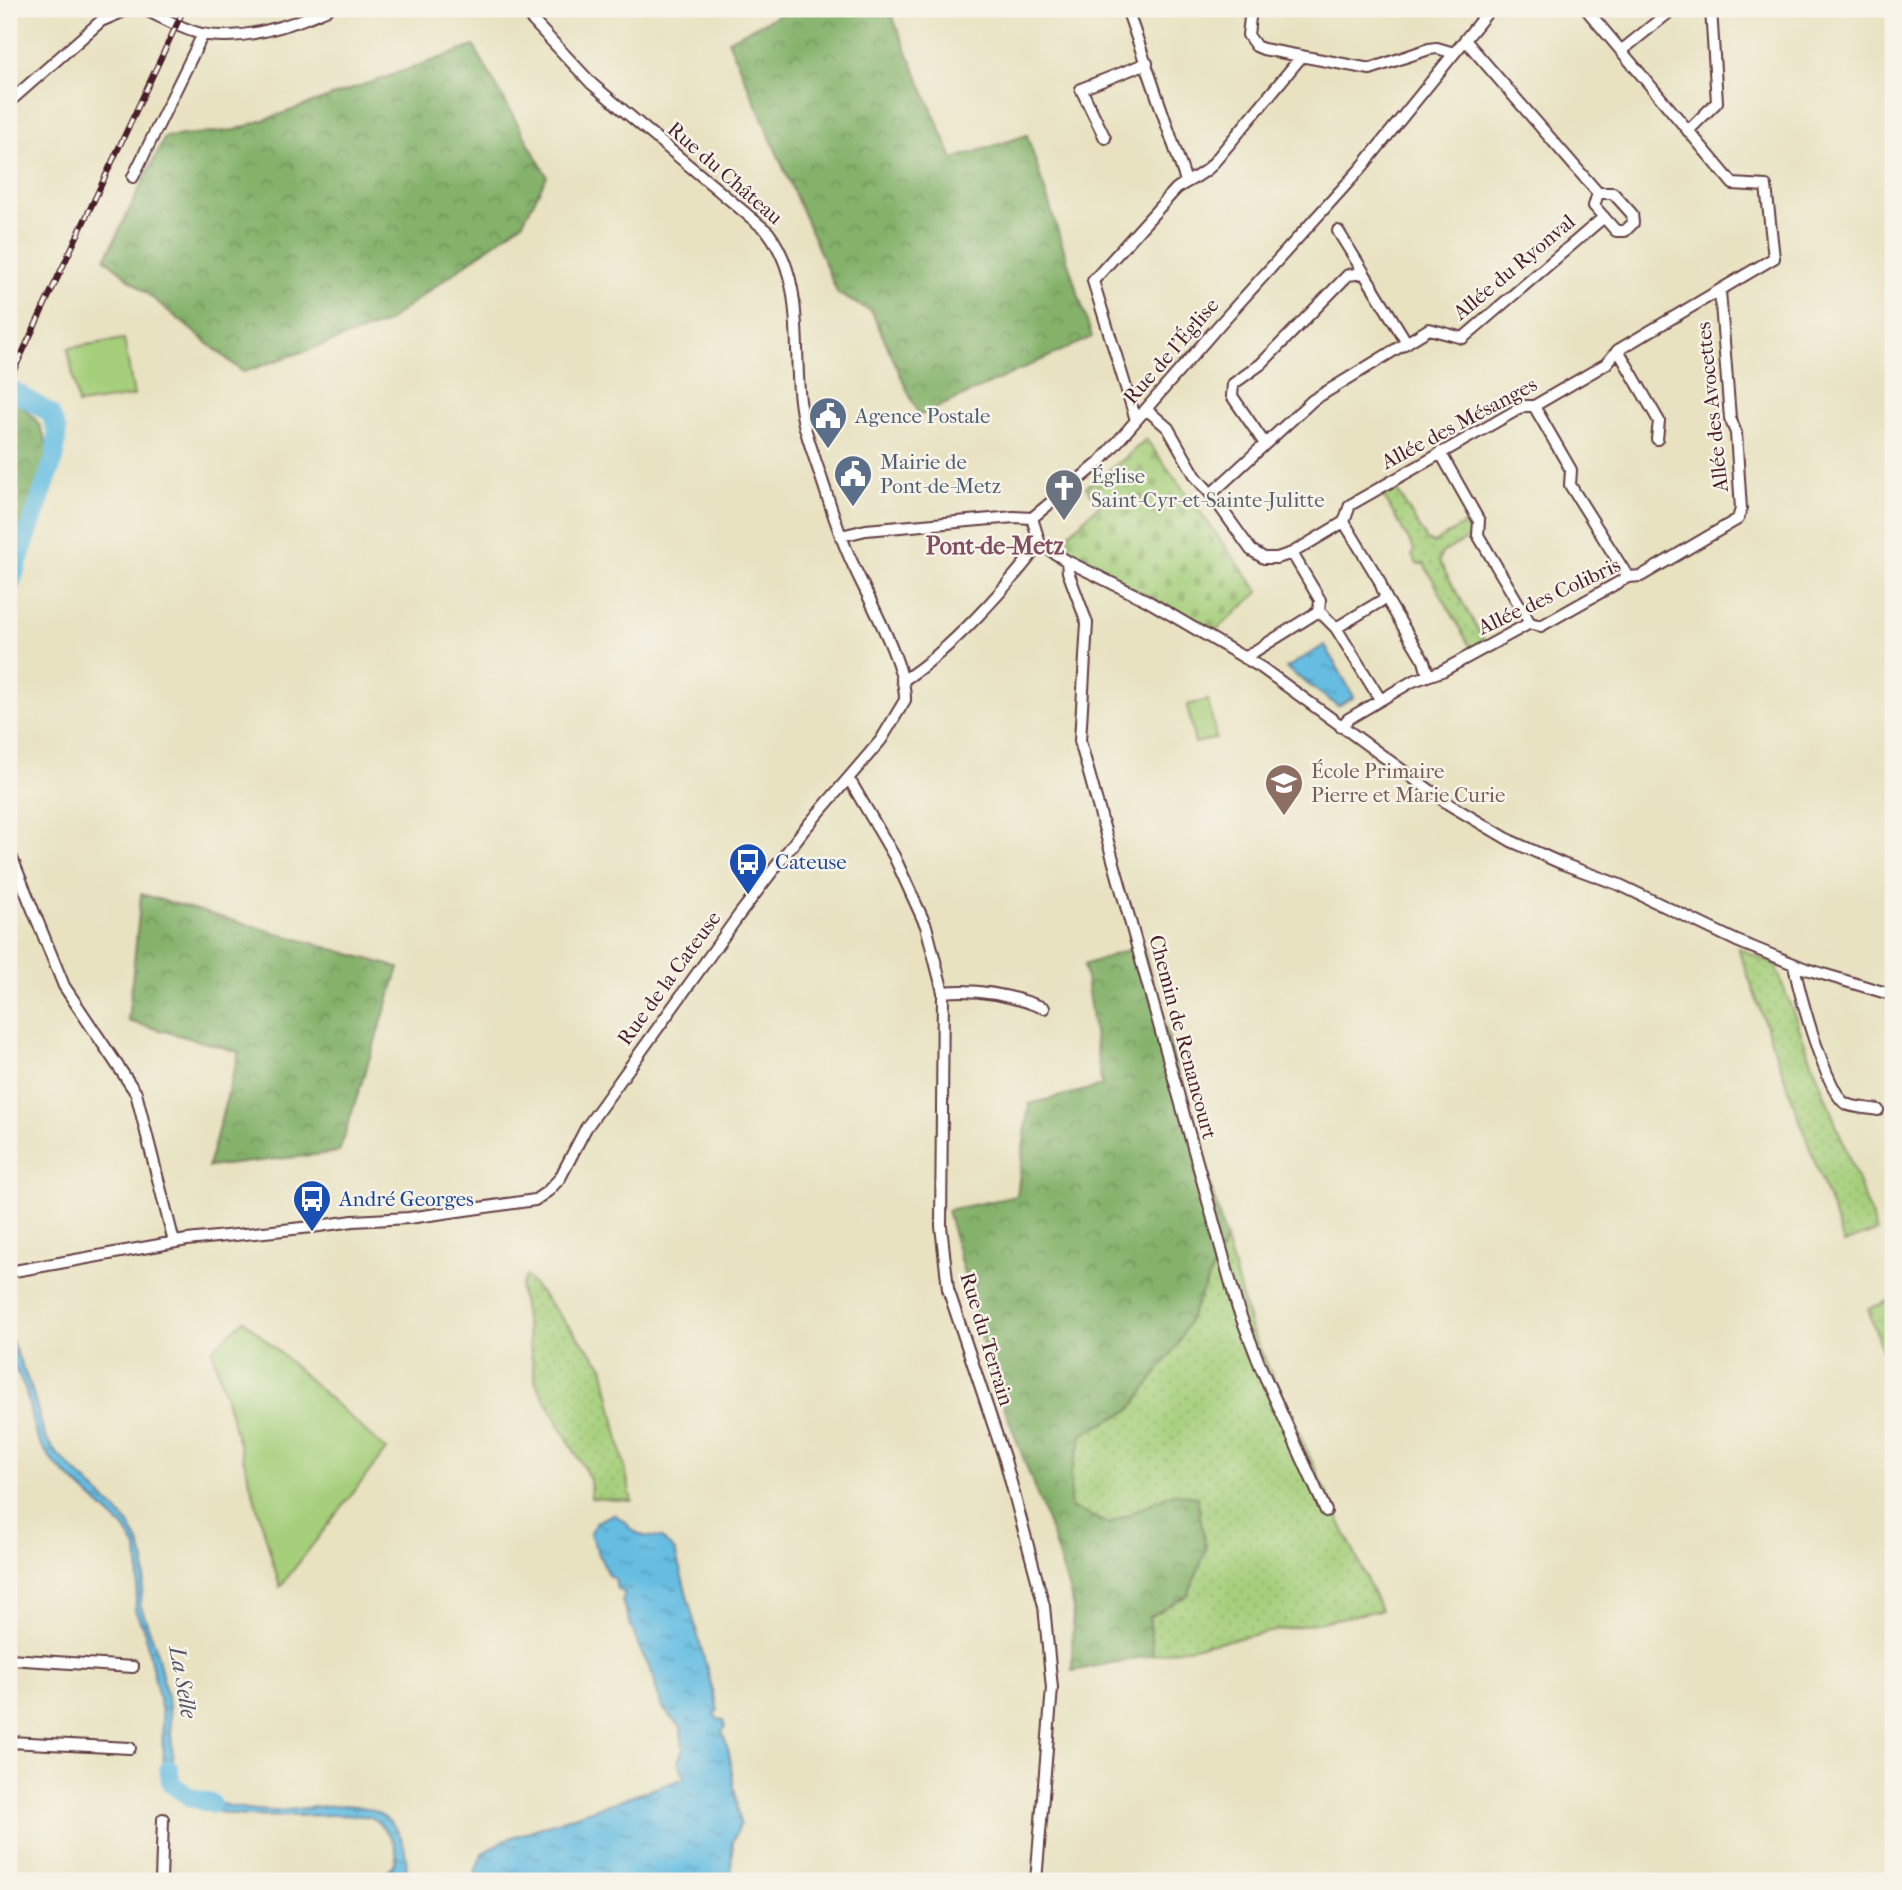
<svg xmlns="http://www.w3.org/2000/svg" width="1902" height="1890" font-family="'IM FELL French Canon',serif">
<defs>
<pattern id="grass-dots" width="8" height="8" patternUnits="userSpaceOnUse" patternTransform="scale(1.75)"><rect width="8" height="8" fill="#a6cf7b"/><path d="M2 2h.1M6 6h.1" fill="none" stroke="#90b16a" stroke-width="1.8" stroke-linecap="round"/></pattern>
<pattern id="forest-crowns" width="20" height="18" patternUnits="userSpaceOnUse" patternTransform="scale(1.75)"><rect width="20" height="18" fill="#84b26b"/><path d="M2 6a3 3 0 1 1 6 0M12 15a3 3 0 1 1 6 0" fill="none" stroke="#6e9058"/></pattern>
<pattern id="cemetery-stones" width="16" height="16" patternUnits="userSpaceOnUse" patternTransform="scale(1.75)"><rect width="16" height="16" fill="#a6cf7b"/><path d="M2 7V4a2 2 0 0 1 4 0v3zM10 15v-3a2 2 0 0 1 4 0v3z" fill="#90b16a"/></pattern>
<pattern id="water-ripples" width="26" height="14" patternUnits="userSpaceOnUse" patternTransform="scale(1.75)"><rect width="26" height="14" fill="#65bde2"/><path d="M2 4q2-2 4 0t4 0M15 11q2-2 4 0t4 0" fill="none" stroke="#5599b7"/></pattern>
</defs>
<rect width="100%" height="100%" fill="#f7f3e8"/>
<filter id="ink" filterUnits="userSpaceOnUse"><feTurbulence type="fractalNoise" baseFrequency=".0143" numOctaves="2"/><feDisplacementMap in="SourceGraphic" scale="14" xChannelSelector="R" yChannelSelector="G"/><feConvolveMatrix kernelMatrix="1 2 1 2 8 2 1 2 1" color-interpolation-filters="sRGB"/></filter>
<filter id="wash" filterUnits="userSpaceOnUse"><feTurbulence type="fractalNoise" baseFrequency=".00686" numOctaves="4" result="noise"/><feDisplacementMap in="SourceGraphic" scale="28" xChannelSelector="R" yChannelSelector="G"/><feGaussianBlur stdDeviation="1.57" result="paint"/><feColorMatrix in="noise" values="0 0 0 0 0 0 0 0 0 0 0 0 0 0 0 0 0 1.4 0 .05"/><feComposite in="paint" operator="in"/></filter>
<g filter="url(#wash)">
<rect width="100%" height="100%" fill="#e8e2c1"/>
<!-- grass -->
<path fill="url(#grass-dots)" stroke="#787753" stroke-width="2" d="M1396,489L1427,540L1433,543L1466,523L1472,536L1442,553L1439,561L1485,642L1472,650L1424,564H1417L1412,556L1414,549L1383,496Z
M1738,948L1775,965L1877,1231L1844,1243Z
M1226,1240L1251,1330L1381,1610L1153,1655L1149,1617L1188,1595L1173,1493L1109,1524L1070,1508L1071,1472L1083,1434L1130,1410L1178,1344Z
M526,1276L603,1366L632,1501L591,1498L590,1479L536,1383L520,1288Z
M1893,1299V1380L1868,1309Z"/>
<!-- forest -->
<path fill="url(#forest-crowns)" stroke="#67684b" stroke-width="2" d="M791,9H889L953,159L1027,135L1092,337L919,416L872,312L838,294L728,40Z
M474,46L547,176L523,222L384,324L243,372L105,259L165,137L235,130Z
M10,397C35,415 43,425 49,454L9,568Z
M141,894L399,968L339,1152L208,1167L239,1052L128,1021Z
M1142,945L1226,1240L1178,1344L1130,1410L1083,1434L1071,1472L1070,1507L1109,1524L1173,1493L1197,1497L1206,1550L1188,1595L1149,1617L1153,1655L1072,1671L1073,1603L1050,1529L989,1367L947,1210L1017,1196L1029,1104L1102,1086L1084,965Z"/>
<!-- cemetery -->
<path fill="url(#cemetery-stones)" stroke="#787753" stroke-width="2" d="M1146,439L1259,592L1214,632L1055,547L1100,504L1086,487L1124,459Z"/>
<!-- garden -->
<path fill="#a6cf7b" stroke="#787753" stroke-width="2" d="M124,339L134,396L78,404L68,348Z
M1208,700L1216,738L1195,743L1187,705Z
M244,1320L386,1450L280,1587L212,1349Z"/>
<!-- water -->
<path fill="url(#water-ripples)" stroke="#586e86" stroke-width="2" d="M1325,645L1354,697L1338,706L1286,668Z
M9,1335L32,1390L45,1437L56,1453L115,1509L129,1524L140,1545L145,1562V1576L140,1604L156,1648L169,1707L175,1785C185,1796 199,1799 213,1802C235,1808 255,1811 277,1811C316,1809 371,1791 397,1830C407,1846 408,1863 406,1881H378C383,1876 390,1871 394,1864C403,1847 384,1826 371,1817C295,1808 240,1834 167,1791L163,1755L162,1712L144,1630L135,1610L139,1574L137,1549L124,1528L55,1464L41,1445L35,1432L25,1388L9,1356Z
M613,1514L626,1522L631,1530L644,1536L661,1538L675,1551L718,1710L714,1714L718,1719L723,1720L725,1728L722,1730L729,1753L740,1825L733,1841L730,1881H472L482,1854L504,1840L685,1778L678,1761L683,1749L681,1727L664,1710L656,1689L654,1677L639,1647L622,1601L625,1593L617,1589L615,1579L608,1575L590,1534L596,1522Z"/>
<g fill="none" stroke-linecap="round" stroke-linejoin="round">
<!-- river -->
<path stroke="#65bde2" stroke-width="19" d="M9,388L50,413L57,431L55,456L9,588
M169,1769L171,1784L190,1797L212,1804"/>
</g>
</g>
<g filter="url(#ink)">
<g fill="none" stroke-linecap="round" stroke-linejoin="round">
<defs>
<path id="minor" d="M143,9C162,17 181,29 202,34C241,42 293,25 328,9
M1127,9L1186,181
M1251,9L1248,35L1256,46L1263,49L1370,69L1429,49L1437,48L1454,53
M1465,40L1598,193L1594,206L1616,231H1625L1633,223L1632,214L1613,193H1598
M1621,51L1673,9
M9,102L101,21L129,9
M1688,131L1717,102L1711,9
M1105,138L1081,89L1147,63
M133,177L203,34
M1338,231L1364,273
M1618,350L1659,421L1657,439
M1534,406L1571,470L1570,485L1628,577
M1146,409L1168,428L1196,477L1211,494L1251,550L1264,558H1277L1292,553L1344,522L1350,505L1524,406H1534L1606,364L1618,350L1774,258L1766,186L1733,184L1586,9
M1136,420L1093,281L1176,189C1187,181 1199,177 1210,167L1302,56
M1265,444L1232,396L1233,384L1261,364L1348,275L1364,273L1407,343
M1440,452L1479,521L1478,535L1530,623
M1211,494L1313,400L1429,329L1463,338L1604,217
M1032,518L1040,544L1067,561L1146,600L1262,668L1450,805L1511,841L1563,864L1620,885L1737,941L1806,969L1893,995
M1344,522L1379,580L1386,598L1424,661L1428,675
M841,536L866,530L1014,517L1032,518L1099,463L1220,324L1362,167L1490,9
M1292,553L1320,600L1319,611L1336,628L1380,699
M1067,561L1068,572L1087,623L1080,741L1238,1309L1261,1368L1326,1511
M1336,628L1386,598
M1244,658L1319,611
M902,681C950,651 1005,589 1040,544
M1341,727L1348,719L1413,681L1442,671L1530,623L1541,626L1628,577L1641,576L1738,519L1741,509L1736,433L1730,418L1720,291
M848,781L852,784L894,856L926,926L943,992L941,1226L948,1289L1005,1460L1044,1606L1052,1688L1036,1881
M9,851L64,986L136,1093L174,1242
M1794,964C1797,987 1827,1094 1846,1104C1855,1108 1869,1108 1878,1110
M943,992C977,988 1013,996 1044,1008
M9,1272L187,1240L312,1227L353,1221L409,1218L535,1200L548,1191L560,1178L586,1128L739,915L803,831L881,740L905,700C906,662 862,588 847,551C837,528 830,504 822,480C816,462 809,443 804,424C789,361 810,288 768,232L592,84L522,9
M9,1659L133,1667
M9,1742L130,1748
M161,1881L163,1819"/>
</defs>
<!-- minor casing -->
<use href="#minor" stroke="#623c42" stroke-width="14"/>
<!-- minor -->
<use href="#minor" stroke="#fff" stroke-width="10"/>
<defs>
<path id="rail" d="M9,381L184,9"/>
</defs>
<!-- rail casing -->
<use href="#rail" stroke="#4a1f2b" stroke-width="6"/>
<!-- rail -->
<use href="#rail" stroke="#f7f3e8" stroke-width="3.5" stroke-dasharray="10" stroke-linecap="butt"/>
</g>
</g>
<!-- icons -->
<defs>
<symbol id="civic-pin" viewBox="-11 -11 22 30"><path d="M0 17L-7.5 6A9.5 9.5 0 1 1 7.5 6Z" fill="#5c6f8a" stroke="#f7f3e8"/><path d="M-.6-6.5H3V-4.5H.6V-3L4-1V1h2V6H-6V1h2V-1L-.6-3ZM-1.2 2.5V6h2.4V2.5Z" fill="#fff"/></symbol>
<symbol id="church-pin" viewBox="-11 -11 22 30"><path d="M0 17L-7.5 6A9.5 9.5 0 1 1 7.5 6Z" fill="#6b7280" stroke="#f7f3e8"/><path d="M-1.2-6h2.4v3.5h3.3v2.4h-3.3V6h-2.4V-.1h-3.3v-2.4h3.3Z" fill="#fff"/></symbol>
<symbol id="school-pin" viewBox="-11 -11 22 30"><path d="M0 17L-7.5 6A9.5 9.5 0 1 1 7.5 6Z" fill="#8d6e63" stroke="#f7f3e8"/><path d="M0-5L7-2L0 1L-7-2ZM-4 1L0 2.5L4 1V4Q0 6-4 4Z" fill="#fff"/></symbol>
<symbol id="bus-pin" viewBox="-11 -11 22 30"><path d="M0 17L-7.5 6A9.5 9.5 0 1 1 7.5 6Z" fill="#1a4fb4" stroke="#f7f3e8"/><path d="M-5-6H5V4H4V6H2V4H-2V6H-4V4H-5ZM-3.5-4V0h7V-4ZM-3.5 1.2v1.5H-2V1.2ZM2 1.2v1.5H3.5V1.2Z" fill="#fff"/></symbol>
</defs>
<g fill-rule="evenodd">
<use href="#civic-pin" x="806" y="394" width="44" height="60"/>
<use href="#civic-pin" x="831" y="452" width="44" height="60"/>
<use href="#church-pin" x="1042" y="466" width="44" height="60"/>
<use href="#school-pin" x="1262" y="761" width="44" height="60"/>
<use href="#bus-pin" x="726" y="840" width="44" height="60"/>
<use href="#bus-pin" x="290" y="1177" width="44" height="60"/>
</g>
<g text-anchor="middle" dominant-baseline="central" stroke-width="5" stroke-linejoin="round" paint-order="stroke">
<!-- street labels -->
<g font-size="21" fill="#4a1f2b" stroke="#f7f3e8">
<text transform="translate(725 173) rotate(41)">Rue du Château</text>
<text transform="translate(1514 267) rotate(-40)">Allée du Ryonval</text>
<text transform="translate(1171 351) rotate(-49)">Rue de l'Église</text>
<text transform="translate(1712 407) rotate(-96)">Allée des Avocettes</text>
<text transform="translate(1459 423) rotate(-28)">Allée des Mésanges</text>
<text transform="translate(1549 596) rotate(-25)">Allée des Colibris</text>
<text transform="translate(669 978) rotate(-54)">Rue de la Cateuse</text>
<text transform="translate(1183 1037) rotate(75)">Chemin de Renancourt</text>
<text transform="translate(987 1339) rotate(73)">Rue du Terrain</text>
</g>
<!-- service labels -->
<g font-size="21" fill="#4e5e75" stroke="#f7f3e8" text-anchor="start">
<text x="855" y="416">Agence Postale</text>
<text x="880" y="462">Mairie de<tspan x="880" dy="24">Pont-de-Metz</tspan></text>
</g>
<!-- worship labels -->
<g font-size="21" fill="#5b616d" stroke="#f7f3e8" text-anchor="start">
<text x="1091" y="476">Église<tspan x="1091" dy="24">Saint-Cyr-et-Sainte-Julitte</tspan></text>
</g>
<!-- education labels -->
<g font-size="21" fill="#785e54" stroke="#f7f3e8" text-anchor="start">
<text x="1311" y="771">École Primaire<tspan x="1311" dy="24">Pierre et Marie Curie</tspan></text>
</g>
<!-- transit labels -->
<g font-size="21" fill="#164399" stroke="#f7f3e8" text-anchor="start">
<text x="775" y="862">Cateuse</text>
<text x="339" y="1199">André Georges</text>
</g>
<!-- water labels -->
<g font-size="23" font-style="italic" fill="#53566b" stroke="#f7f3e8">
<text transform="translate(183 1682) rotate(80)">La Selle</text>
</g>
<!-- quarter labels -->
<g font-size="24" font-weight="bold" fill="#814d63" stroke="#f7f3e8">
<text x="995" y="546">Pont-de-Metz</text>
</g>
</g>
<!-- margin -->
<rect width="1902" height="1890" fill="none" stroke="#f7f3e8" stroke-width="35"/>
</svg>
